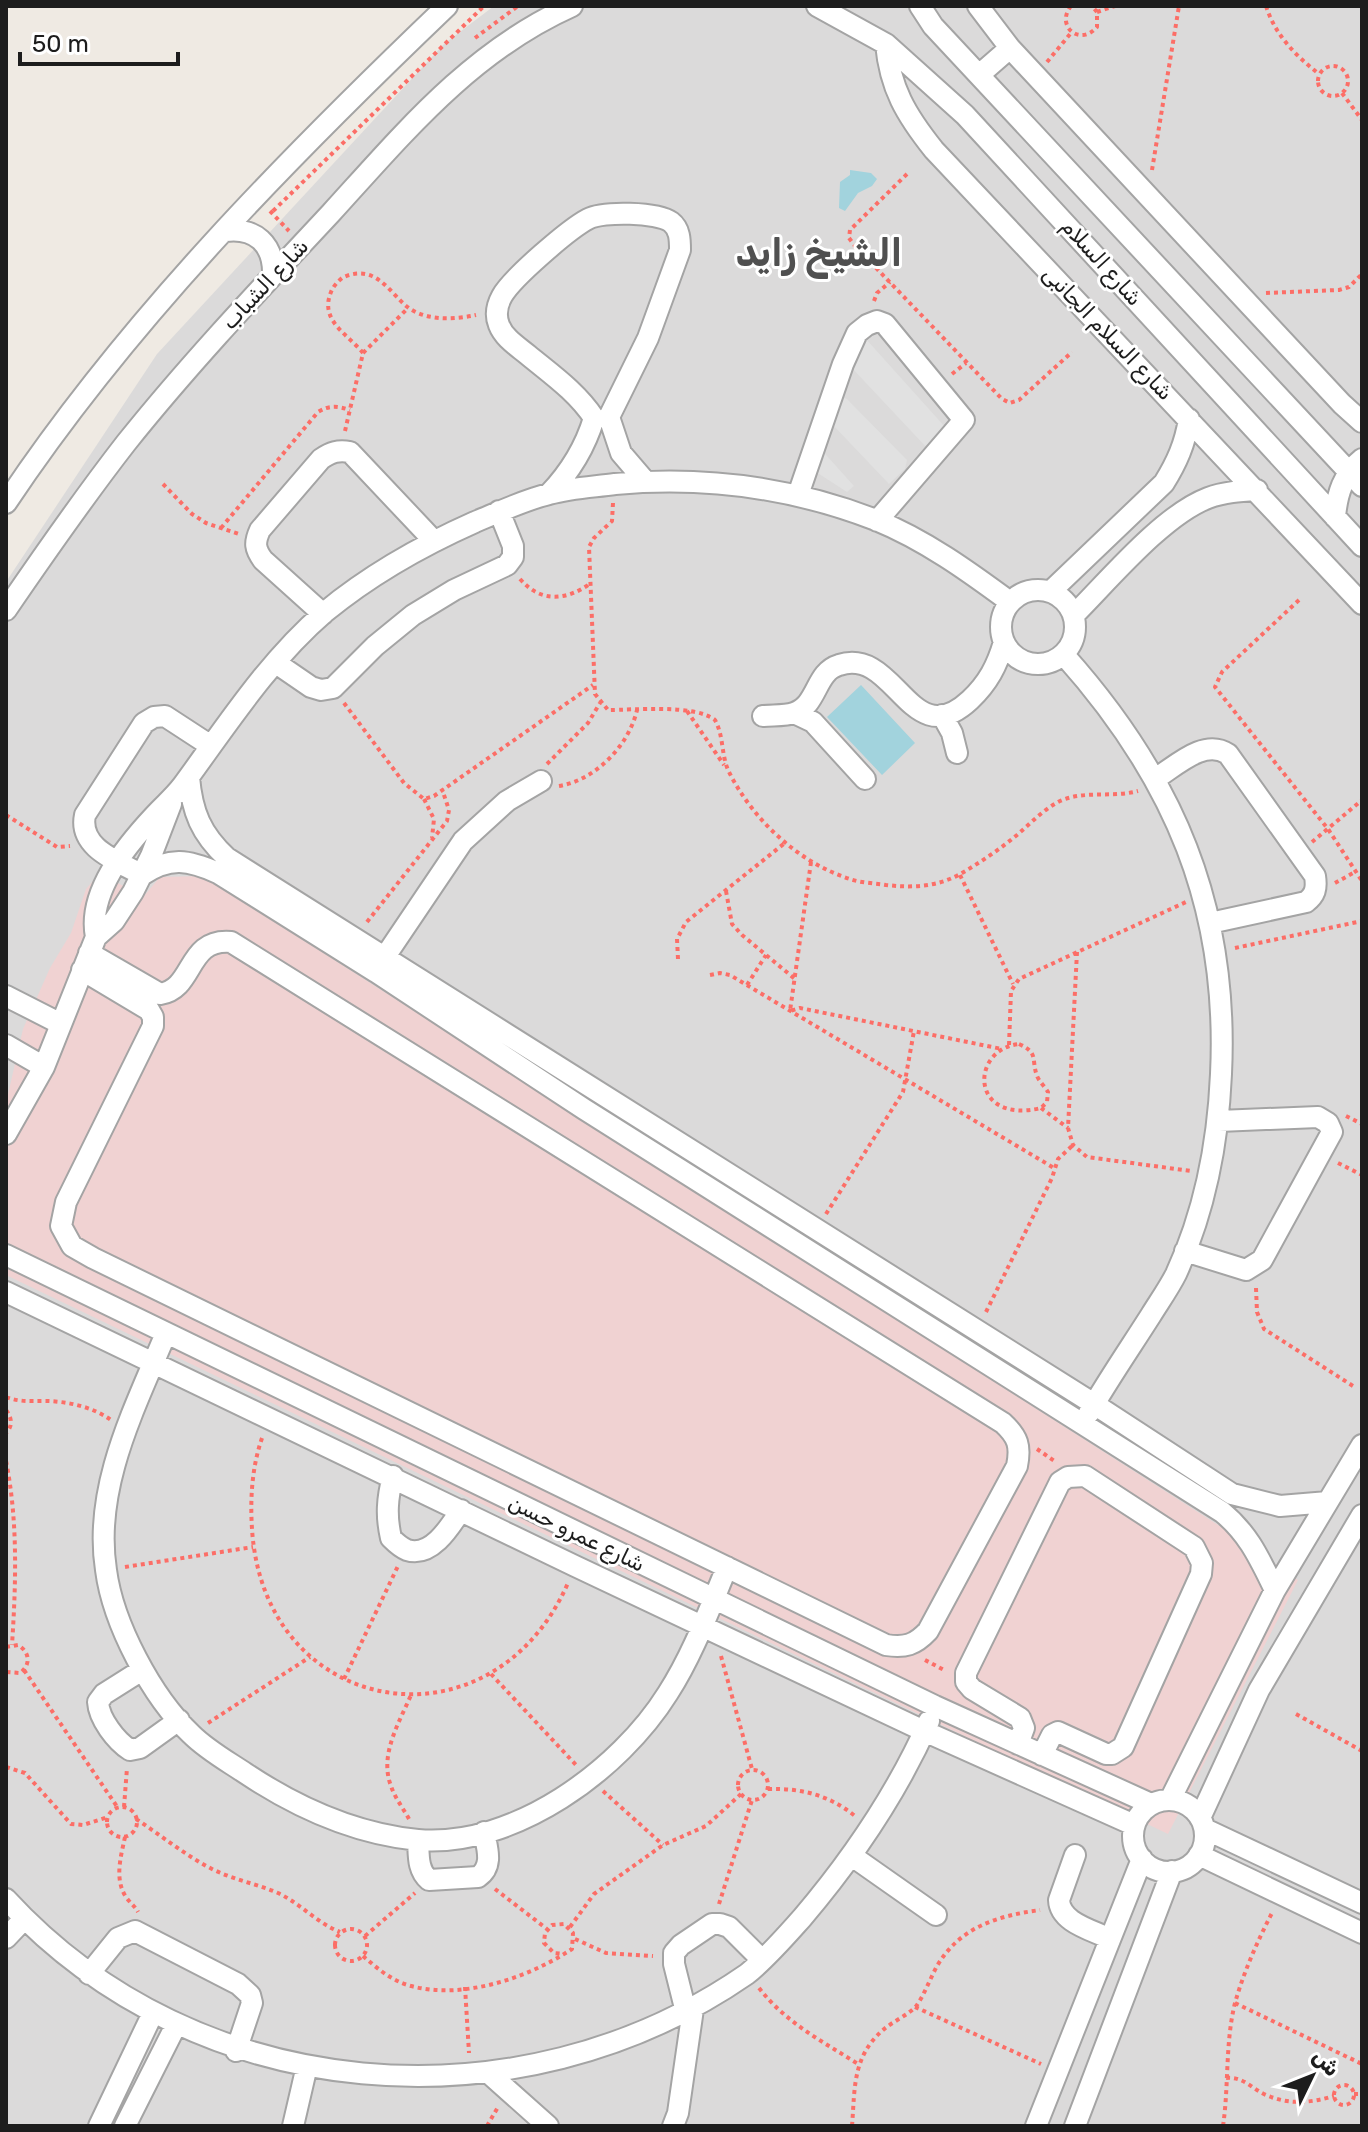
<svg xmlns="http://www.w3.org/2000/svg" width="1368" height="2132" font-family="Rubik,'Noto Naskh Arabic',sans-serif">
<rect width="100%" height="100%" fill="#efeae3"/>
<!-- residential -->
<path fill="#dbdada" d="M494,6H1362V2126H6V582L157,354L444,44Z"/>
<!-- commercial -->
<path fill="#f0d2d2" d="M100,873L143,897L160,877L203,876L1240,1539L1298,1580L1168,1834L6,1275V1103L23,1029L50,968L71,933L86,889Z"/>
<!-- parking -->
<path fill="#e1e1e1" d="M859,339H866L946,428L927,448L850,366Z
M841,397L847,399L907,460L905,469L889,484L830,422Z
M819,447L854,486L847,492L813,470Z"/>
<!-- water -->
<path fill="#a2d3dd" d="M850,170L871,173L877,179L872,186L858,193L845,211L839,208L840,182L850,175Z
M861,685L915,743L882,775L827,717Z"/>
<g fill="none" stroke-linecap="round" stroke-linejoin="round">
<defs>
<path id="minor" d="M817,6L886,44L965,115L1362,546
M920,6L933,26L1362,486
M978,6L1010,48L1342,404L1362,422
M886,44C890,88 906,115 934,150L1362,604
M979,75L1010,48
M225,231C255,227 274,244 273,275
M549,494C571,471 585,448 594,418C577,392 551,374 528,355C517,346 504,338 499,325C495,315 497,305 502,296C512,278 569,229 588,219C603,211 657,212 671,222C680,229 680,240 680,250L648,338L609,417L621,453L645,481
M798,495L843,364L857,333L867,325L877,321L885,324L964,420L877,521
M6,503C128,320 289,157 447,6
M1335,517C1337,494 1343,474 1362,459
M1001 627a37 37 0 1 1 74 0a37 37 0 1 1-74 0Z
M1050,592L1164,483C1177,462 1185,444 1189,419
M6,610C45,553 84,497 126,443C190,363 261,288 331,213C404,133 471,51 572,6
M323,614L263,560C255,549 254,543 260,530L321,459C331,452 338,450 350,452L434,541
M1074,615C1109,580 1163,515 1208,498C1224,492 1241,491 1257,490
M1064,655C1174,778 1229,907 1221,1074C1218,1143 1205,1211 1176,1274C1169,1288 1159,1302 1151,1315C1130,1348 1108,1380 1089,1413
M276,663L311,687L321,690L333,688L375,646L413,615L454,590L507,565L513,557V546L499,511
M794,713L813,722L865,779
M942,715L952,733L957,753
M763,716C773,715 785,716 794,713C818,705 815,672 839,665C896,646 910,756 970,700C988,683 997,666 1004,642
M211,746L165,716L154,717L144,723L85,815C78,848 118,861 142,875C170,856 189,860 218,873L376,972L584,1109L1222,1512C1249,1534 1260,1560 1275,1590
M189,777C192,812 201,834 227,858L1094,1404L1232,1494L1280,1506L1328,1502
M1155,779C1176,766 1204,738 1228,754L1315,876C1317,889 1315,895 1306,902L1210,923
M96,937C87,893 126,846 154,816C164,805 174,797 183,785C227,725 268,661 325,612C371,574 421,546 475,522C499,512 524,500 549,494C570,488 593,487 615,484C705,476 791,487 876,520C925,540 968,571 1010,602
M378,967L463,841L507,801L541,781
M82,970L149,1010L153,1017V1026L66,1202L61,1226L72,1246L93,1258L886,1645C905,1648 915,1645 928,1631L1017,1466C1021,1446 1018,1437 1003,1423L231,942C186,938 195,989 160,994L89,953
M6,996L61,1024
M6,1045L44,1067
M6,1134L44,1067L96,937L114,921L133,892L151,856L171,804
M1185,1251L1246,1270L1262,1260L1332,1132L1328,1123L1318,1117L1219,1121
M6,1255L935,1706L1151,1804
M6,1292L575,1566L924,1731L1134,1825
M166,1333C135,1408 93,1487 106,1570C113,1624 152,1697 191,1734C207,1750 227,1761 245,1773C296,1807 356,1834 418,1840C514,1848 620,1770 668,1693C693,1654 709,1610 727,1567
M393,1476C387,1499 386,1516 391,1538C395,1542 402,1548 407,1550C431,1558 450,1527 461,1510
M142,1670L104,1694L98,1702C99,1719 116,1741 130,1750L140,1748L179,1720
M1018,1744L1024,1728L1020,1718L972,1689L966,1682V1673L1060,1482L1068,1477L1085,1476L1194,1547L1202,1563L1201,1574L1123,1747L1112,1754H1106L1058,1732L1052,1735L1042,1755
M1170,1800L1275,1590L1362,1445
M1133 1836a36 36 0 1 1 72 0a36 36 0 1 1-72 0Z
M1200,1818L1259,1690L1362,1515
M1205,1829L1362,1903
M418,1840C419,1854 417,1870 429,1880L478,1877C494,1866 487,1848 484,1832
M1075,1855L1059,1900C1060,1923 1093,1930 1110,1939
M1199,1855L1362,1933
M852,1856L936,1915
M6,1899C196,2106 519,2132 747,1974C767,1958 785,1937 802,1918C853,1858 897,1793 929,1721
M6,1938L24,1919
M89,1974L118,1938L135,1931L238,1984L250,1995L252,2003L236,2051
M686,2012L674,1964V1953L681,1945L712,1924H720L729,1927L762,1960
M492,2076L548,2126
M99,2126L152,2015
M125,2126L175,2027
M293,2126L306,2070
M673,2126L678,2113L693,2009
M1036,2126L1142,1859
M1075,2126L1172,1871"/>
</defs>
<!-- minor casing -->
<use href="#minor" stroke="#a4a4a4" stroke-width="24"/>
<!-- path -->
<path stroke="#fc6e67" stroke-width="4" stroke-dasharray="4 4" stroke-linecap="butt" d="M1071,6C1055,26 1080,47 1097,27V12L1092,6
M1266,6C1275,35 1296,56 1319,74
M1097,12L1115,6
M475,38L518,6
M1047,62L1071,33
M1318 81a15 15 0 1 1 30 0a15 15 0 1 1-30 0Z
M1342,93L1362,120
M1152,170L1179,6
M907,174L850,230L849,238L855,246L1002,399L1010,403L1019,400L1072,352
M270,211L289,231
M273,211L484,6
M1266,293L1339,290L1349,287L1362,274
M874,301L877,293L890,282
M363,353L408,308
M952,374L966,363
M345,431L363,353C348,334 319,321 331,292C333,287 337,282 342,278C351,273 363,272 372,276C385,282 394,295 405,305C423,321 453,320 476,315
M163,484L192,514L206,523L239,534
M613,503L612,521L594,538L589,547L595,694L608,710C634,710 695,704 715,720C724,736 721,756 729,772C753,820 799,863 850,879C861,883 874,883 886,885C913,888 938,887 962,873C981,862 1000,849 1017,835C1031,823 1044,809 1060,801C1085,790 1112,798 1138,791
M221,528L318,412C329,405 338,406 350,410
M520,579C541,603 566,601 591,583
M1299,600L1222,672L1215,687L1328,829L1362,881
M344,703L404,783L424,799L434,796L593,685
M687,711L724,765
M547,764L588,723L600,703
M559,786C596,780 629,745 637,710
M424,799L434,819L432,838
M6,815L57,847L70,846
M1312,842L1362,800
M811,862L790,1011L800,1008L1002,1049
M960,875L1013,984
M1335,883L1355,872
M726,891L732,924L742,935L795,979
M367,922L447,821L449,810L442,789
M1235,948L1362,921
M1077,952L1068,1128L1073,1145L1087,1157L1191,1171
M678,959L677,939L686,922L786,842
M710,975L720,973L730,975L1054,1168
M747,985L766,955
M1019,1044C1039,1053 1031,1059 1037,1076C1039,1081 1045,1087 1048,1092L1047,1102L1041,1108C969,1125 970,1049 1019,1044Z
M1009,1045L1011,991L1019,979L1186,902
M1041,1108L1068,1128
M1346,1116L1362,1124
M1338,1163L1362,1175
M826,1214L903,1092L914,1031
M1256,1288L1257,1312L1264,1329L1353,1386
M986,1312L1052,1178L1058,1159L1073,1145
M6,1397C19,1402 30,1401 44,1401C67,1401 93,1407 111,1420
M6,1410C12,1418 13,1426 6,1433
M262,1438C252,1467 250,1498 252,1529C264,1719 492,1756 568,1583
M1037,1449L1056,1462
M6,1461C18,1521 16,1583 12,1645
M125,1567L253,1547
M6,1647L18,1645C30,1652 31,1665 20,1673L6,1672
M721,1656L752,1769
M925,1660L946,1671
M24,1670L118,1808
M491,1674L577,1766
M344,1679L398,1566
M1296,1714L1362,1751
M208,1723L310,1657
M6,1767L25,1773L71,1824L83,1825L108,1817
M738 1785a15 15 0 1 1 30 0a15 15 0 1 1-30 0Z
M768,1789C801,1788 829,1795 855,1816
M603,1791L663,1845
M124,1807L127,1768
M107 1822a15 15 0 1 1 30 0a15 15 0 1 1-30 0Z
M136,1819C162,1836 186,1856 214,1870C235,1880 257,1884 278,1893C301,1904 317,1923 340,1932
M409,1819C403,1808 395,1798 391,1786C379,1755 399,1723 411,1695
M125,1837C121,1856 114,1879 126,1897C130,1903 135,1906 138,1912
M495,1889L547,1929
M719,1904L752,1800
M570,1927L594,1894L663,1845L706,1826L741,1794
M335 1945a16 16 0 1 1 32 0a16 16 0 1 1-32 0Z
M365,1936L415,1893
M575,1939L606,1953L653,1956
M363,1956C378,1969 392,1981 411,1986C463,2000 528,1978 572,1949L573,1933L564,1924L552,1925L545,1933L544,1943L554,1953L564,1954
M465,1987L469,2053
M759,1988C786,2023 822,2041 858,2064
M1235,2003L1362,2064
M915,2007L1041,2064
M1226,2078C1243,2076 1252,2089 1266,2095C1289,2105 1311,2103 1334,2096
M1334 2095a10 10 0 1 1 20 0a10 10 0 1 1-20 0Z
M1354,2094H1362
M487,2126L498,2107
M852,2126C855,2089 852,2057 883,2030C893,2021 909,2015 917,2005C925,1993 930,1979 937,1966C960,1927 997,1916 1040,1910
M1223,2126C1229,2086 1225,2043 1235,2003C1244,1971 1258,1940 1273,1911"/>
<!-- minor -->
<use href="#minor" stroke="#fff" stroke-width="20"/>
</g>
<g text-anchor="middle" dominant-baseline="central" stroke-width="6" stroke-linejoin="round" paint-order="stroke">
<!-- street labels -->
<g font-size="22" fill="#1d1d1d" stroke="#fff">
<text transform="translate(1102 262) rotate(48)">شارع السلام</text>
<text transform="translate(265 284) rotate(-47)">شارع الشباب</text>
<text transform="translate(1108 333) rotate(46)">شارع السلام الجانبى</text>
<text transform="translate(577 1533) rotate(26)">شارع عمرو حسن</text>
</g>
<!-- town labels -->
<g font-size="38" font-weight="bold" fill="#505050" stroke="#fff">
<text x="819" y="253">الشيخ زايد</text>
</g>
</g>
<!-- border -->
<rect width="1368" height="2132" fill="none" stroke="#1d1d1d" stroke-width="16"/>
<!-- north arrow -->
<g transform="translate(1312 2076) rotate(47)" stroke="#ffffff" stroke-width="6" paint-order="stroke">
<path d="M0-6L14 30L0 20L-14 30Z" fill="#1d1d1d"/>
<text y="-12" font-size="22" font-weight="bold" text-anchor="middle" fill="#1d1d1d">ش</text>
</g>
<!-- scale -->
<path d="M20 52v12h158v-12" fill="none" stroke="#1d1d1d" stroke-width="4"/>
<text x="32" y="52" font-size="24" fill="#1d1d1d" stroke="#ffffff" stroke-width="6" paint-order="stroke">50 m</text>
</svg>
